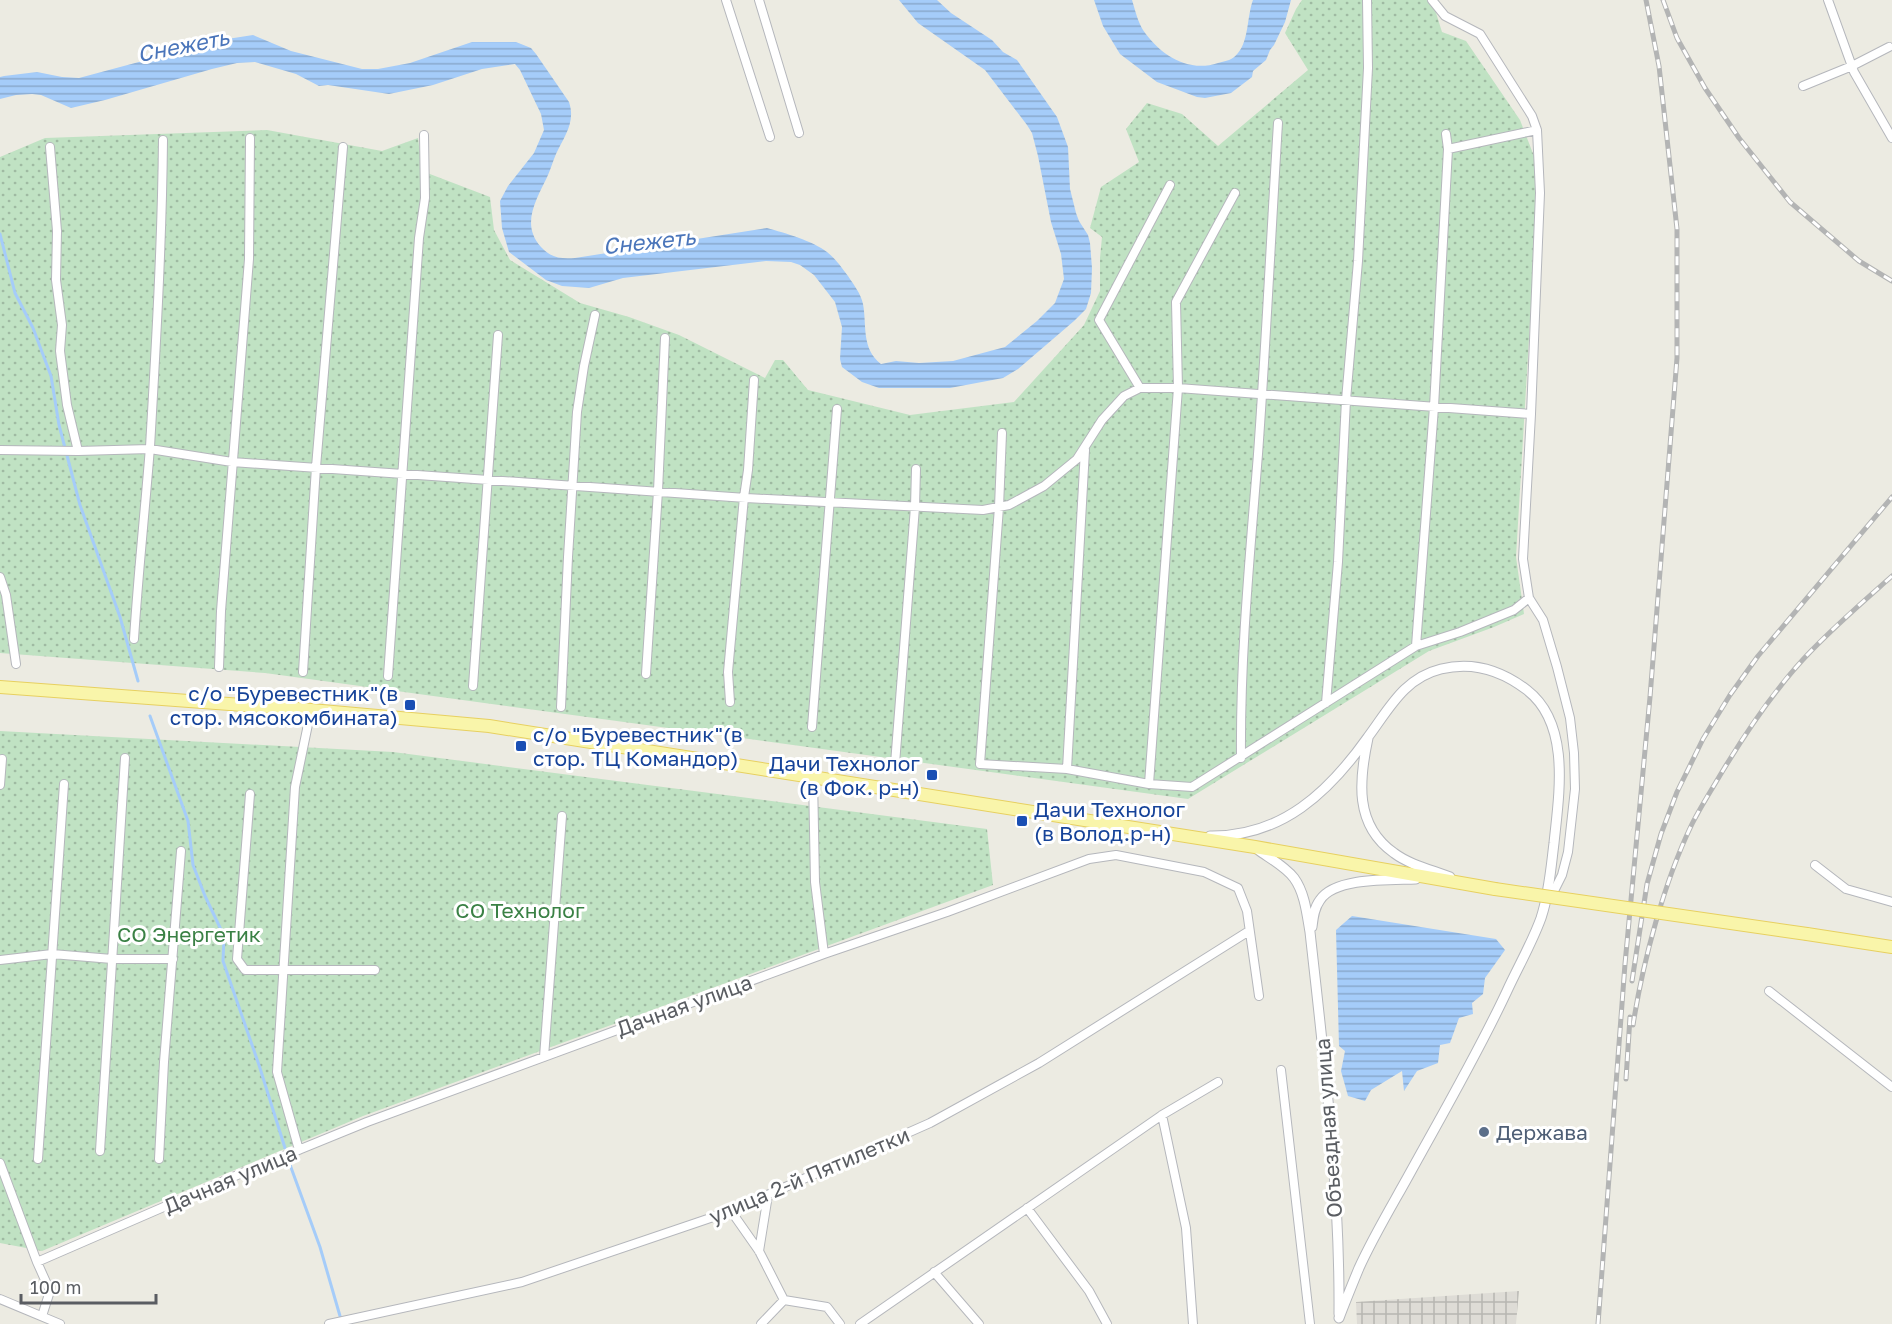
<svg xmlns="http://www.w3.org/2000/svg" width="1892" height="1324" font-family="'Golos Text',sans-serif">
<defs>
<pattern id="industrial-grid" width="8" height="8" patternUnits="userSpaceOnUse" patternTransform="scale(1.5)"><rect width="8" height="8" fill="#dedcd6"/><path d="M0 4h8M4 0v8" fill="none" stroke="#b7b6b1"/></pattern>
<pattern id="garden-dots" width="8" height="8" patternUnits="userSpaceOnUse" patternTransform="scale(1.5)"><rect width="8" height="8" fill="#c0e2c3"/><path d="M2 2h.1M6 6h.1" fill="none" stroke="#9fbaa2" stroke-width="1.8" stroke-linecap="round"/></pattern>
<pattern id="water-rules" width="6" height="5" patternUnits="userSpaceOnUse" patternTransform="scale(1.5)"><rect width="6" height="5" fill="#a5ccf9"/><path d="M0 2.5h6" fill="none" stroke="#89a9cd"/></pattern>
</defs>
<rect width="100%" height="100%" fill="#ecebe2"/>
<!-- industrial -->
<path fill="url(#industrial-grid)" d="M1519,1291L1516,1324H1357L1356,1302Z"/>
<!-- garden -->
<path fill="url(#garden-dots)" d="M1302,0H1432L1442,32L1466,41L1520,120L1539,169L1516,557L1524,614L1494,627L1429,651L1188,799L265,673L0,653V157L45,138L267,130L382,151L418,138L422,171L490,197L494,230L510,260L580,303L629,317L679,335L765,378L775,360H783L808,390L910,415L1014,402L1084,325L1100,291V258L1102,237L1090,228L1101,187L1139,162L1126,129L1147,103L1182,114L1218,146L1308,70L1285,33L1296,9Z
M0,731L393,752L987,829L993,885L363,1116L42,1251L0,1243Z"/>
<!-- water -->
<path fill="url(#water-rules)" d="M899,0H937L951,13L992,40L1003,52L1017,60L1057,117L1068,147L1070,189L1076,213L1079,221L1088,235L1090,243L1092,268L1091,293L1086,309L1074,321L1018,369L1003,378L950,388H879L862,382L842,367L840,359L842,327L835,302L814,275L800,265L791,262L766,261L623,278L589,288L562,286L546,280L509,252L502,228L500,201L508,186L534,153L544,130L541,114L520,70L515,64L482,69L433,85L389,94L328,85L319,86L296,74L255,62L237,63L212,69L105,100L71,108L41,95L32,94L16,95L0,99V77L4,76L37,72L62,77L79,78L221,40L253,35L291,51L362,69H378L410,63L472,42H516L531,48L536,54L569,102C576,122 564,137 556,154C553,161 551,168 548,175C537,199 520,224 541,247C551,258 561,259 575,258L767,228C785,233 813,241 827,252C835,258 842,268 848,276C854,285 861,294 863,304C867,326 861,348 881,364L896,361L919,363L953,361L1005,347L1037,321L1055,303L1064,279L1061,254L1051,222L1038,156L1032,133L1027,125L985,70L918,23Z
M1094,0H1132C1135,10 1138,22 1143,30C1160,55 1188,73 1218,63C1226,61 1233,60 1238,53C1249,40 1247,16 1253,0H1291L1285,22L1274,45L1270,50L1266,60L1253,71L1252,77L1231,93L1205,98L1197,97L1157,82L1120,54L1103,26Z
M1352,916L1496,939L1505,950L1485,978L1483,994L1472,1003L1473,1014L1459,1018L1450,1043L1440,1045L1438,1063L1417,1071L1404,1091L1402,1071L1371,1090L1365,1101L1348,1096L1341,1071L1345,1051L1339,1046L1336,930Z"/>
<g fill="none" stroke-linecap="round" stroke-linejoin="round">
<!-- stream -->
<path stroke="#a5ccf9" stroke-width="3" d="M0,234L15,293L33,328L51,376L59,425L80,505L120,617L138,681
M150,716L188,821L193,865L205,896L224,936L223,961L259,1065L285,1148
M289,1162L320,1247L340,1316"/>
<defs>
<path id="minor" d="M726,0L770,137
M759,0L799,133
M1432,0L1445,16L1480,34L1532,116L1537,130L1540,193L1531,414L1523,559L1529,598L1543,620L1557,667L1570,718L1574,753L1575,789L1568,852L1562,875L1550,899
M1828,0L1854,72L1892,138
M1803,86L1852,66L1889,47
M50,147L57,231L56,280L62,325L60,351L67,405L78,451
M1448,149L1537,130
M1140,388L1099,320L1170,185
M1002,433L999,507L980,764L1067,769L1149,784L1192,787L1416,646L1460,632L1514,610L1529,598
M0,450L78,451L150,449L232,462L746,498L983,510L1009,505L1044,486L1077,459L1102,420L1124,396L1140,388H1178L1531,414
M0,577L6,595L16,664
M134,639C138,575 145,511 150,447C156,345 162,243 163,140
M1416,646L1434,407L1448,149L1446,134
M219,667L221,611L249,259L250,138
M303,672L316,467L343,147
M646,674L658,491L665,338
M388,676L419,238L425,198L424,135
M473,686L498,335
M730,702L728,672L744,497L748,470L754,380
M1326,703L1338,562L1346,400L1358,261L1368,68L1367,0
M561,707L568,557L577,412L584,366L595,315
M812,727L837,409
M1241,758C1240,656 1250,555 1258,454C1266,344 1271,234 1278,123
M895,764L915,507L916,469
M1067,769L1085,450
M813,777L815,882L824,954
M1149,784L1178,388L1176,302L1235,193
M0,785L2,759
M250,794L237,959L245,970H375
M1815,865L1846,889L1892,902
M0,960L52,954L112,959H173
M1769,991L1892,1087
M544,1057L562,816
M1281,1070L1310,1324
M1162,1115L1186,1228L1193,1324
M299,1150L277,1072L295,787L311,710
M100,1151L125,758
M38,1159L64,784
M159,1159L164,1062L181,851
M0,1163L37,1262L50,1291L42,1316
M1027,1208L1089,1291L1107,1324
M731,1211L759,1251L784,1300
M759,1251L768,1195
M37,1262L242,1173L367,1122L824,954L947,912L1089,859L1116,855L1204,872L1238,888L1247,911L1259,996
M934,1272L979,1324
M0,1299L60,1324
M329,1324L522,1282L731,1211L930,1123L1039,1063L1249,931
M761,1324L784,1300L827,1307L840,1324
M860,1324L1162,1115L1218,1082"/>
<path id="tertiary" d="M1368,738C1359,780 1354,825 1394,853C1410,865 1432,870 1450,877
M1210,836C1282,837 1329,792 1368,737C1389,709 1404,678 1441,669C1473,661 1501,670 1527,690C1571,724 1559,794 1554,843C1551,867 1549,894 1541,918C1532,943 1518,967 1507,991C1478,1053 1443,1113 1410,1173C1393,1204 1374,1235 1359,1268C1352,1285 1345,1302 1339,1318
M1257,849C1269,858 1285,866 1294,878C1305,893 1307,915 1310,932C1324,1059 1340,1187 1339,1314
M1312,927C1313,918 1314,908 1320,900C1335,877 1391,880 1416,879"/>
<path id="primary" d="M0,687L311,710L489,726L1255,847L1495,889
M1807,934L1892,947"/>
</defs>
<!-- minor casing -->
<use href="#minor" stroke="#b5b7bc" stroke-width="10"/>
<!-- tertiary casing -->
<use href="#tertiary" stroke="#b5b7bc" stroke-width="11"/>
<!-- primary casing -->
<use href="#primary" stroke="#e7d060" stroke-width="14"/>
<!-- minor -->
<use href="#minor" stroke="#fff" stroke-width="8"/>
<!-- tertiary -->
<use href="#tertiary" stroke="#fff" stroke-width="9"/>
<!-- primary -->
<use href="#primary" stroke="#f9f5aa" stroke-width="12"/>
<defs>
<path id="rail" d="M1663,0L1677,38L1705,88L1739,138L1790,202L1859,261L1892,281
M1632,981L1647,884L1661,834L1677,792L1703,739L1730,695L1758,656L1892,497
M1633,1025C1643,961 1664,882 1692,824C1701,806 1712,789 1722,772C1748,729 1776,687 1811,651C1837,624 1865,600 1892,576
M1626,1079L1630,1017
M1598,1324L1625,964L1650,697L1677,358V229L1659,66L1646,0"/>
</defs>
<!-- rail casing -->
<use href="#rail" stroke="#b3b4b4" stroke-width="5"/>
<!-- rail -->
<use href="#rail" stroke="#fff" stroke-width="3" stroke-dasharray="9" stroke-linecap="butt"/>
<defs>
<path id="primary-bridge" d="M1495,889L1807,934"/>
</defs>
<!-- primary-bridge casing -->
<use href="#primary-bridge" stroke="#e7d060" stroke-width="14" stroke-linecap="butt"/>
<!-- primary-bridge -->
<use href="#primary-bridge" stroke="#f9f5aa" stroke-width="12"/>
</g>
<!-- markers -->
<g fill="#1a4fb4" stroke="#fff" stroke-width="2">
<rect x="404" y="699" width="12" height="12" rx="3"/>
<rect x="515" y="740" width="12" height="12" rx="3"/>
<rect x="926" y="769" width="12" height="12" rx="3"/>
<rect x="1016" y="815" width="12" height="12" rx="3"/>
</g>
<circle fill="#5c6f8a" stroke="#fff" stroke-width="2" cx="1484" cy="1132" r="6"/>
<g text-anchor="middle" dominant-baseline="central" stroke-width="6" stroke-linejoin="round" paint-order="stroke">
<!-- transit labels -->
<g font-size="21" fill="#164399" stroke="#fff" text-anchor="end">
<text x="398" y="693">с/о "Буревестник"(в<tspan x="398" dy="24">стор. мясокомбината)</tspan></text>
<text x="533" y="734" text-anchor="start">с/о "Буревестник"(в<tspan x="533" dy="24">стор. ТЦ Командор)</tspan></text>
<text x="920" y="763">Дачи Технолог<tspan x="920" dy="24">(в Фок. р-н)</tspan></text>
<text x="1034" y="809" text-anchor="start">Дачи Технолог<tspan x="1034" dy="24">(в Волод.р-н)</tspan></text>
</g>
<!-- park labels -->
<g font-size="21" fill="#3a8145" stroke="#fff">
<text x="520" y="910">СО Технолог</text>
<text x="189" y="934">СО Энергетик</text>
</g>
<!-- street labels -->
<g font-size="21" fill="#5a5d62" stroke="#fff">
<text transform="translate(684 1005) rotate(-20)">Дачная улица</text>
<text transform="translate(1328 1128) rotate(-94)">Объездная улица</text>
<text transform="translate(809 1175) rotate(-23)">улица 2-й Пятилетки</text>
<text transform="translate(230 1179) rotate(-23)">Дачная улица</text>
</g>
<!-- service labels -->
<g font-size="21" fill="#4e5e75" stroke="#fff" text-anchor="start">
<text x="1496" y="1132">Держава</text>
</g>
<!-- water labels -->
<g font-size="22" font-style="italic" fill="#4a75ba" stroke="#fff">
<text transform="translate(183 45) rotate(-11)">Снежеть</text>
<text transform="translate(649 241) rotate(-6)">Снежеть</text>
</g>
</g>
<!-- scale -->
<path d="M21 1294v9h135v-9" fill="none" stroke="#5a5d62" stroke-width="3"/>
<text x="30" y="1294" font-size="18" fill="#5a5d62" stroke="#ffffff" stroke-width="4.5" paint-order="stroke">100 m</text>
</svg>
